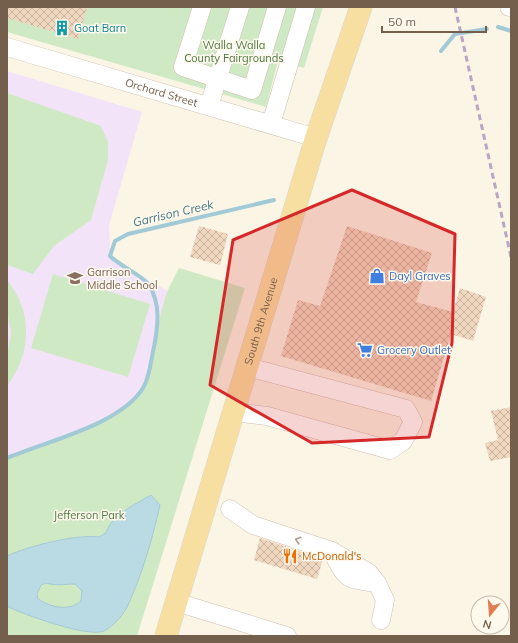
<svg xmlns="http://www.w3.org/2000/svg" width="518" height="643" font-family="Mulish,sans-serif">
<defs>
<pattern id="building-cross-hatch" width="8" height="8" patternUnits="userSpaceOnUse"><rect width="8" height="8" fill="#f0d7bf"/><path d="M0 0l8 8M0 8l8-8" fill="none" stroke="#c7b29d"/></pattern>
</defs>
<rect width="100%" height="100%" fill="#fbf5e6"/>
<!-- education -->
<path fill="#f2e3f8" d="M7,71L142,112L109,225L110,256L118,264L168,291L145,387L133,402L112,415L77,432L7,458Z"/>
<!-- green -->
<path fill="#d0e9c5" d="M7,7H323L304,68L278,61L266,107L7,32Z
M7,93L101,126L108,142V160L91,220L54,246L33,274L7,265Z
M179,268L245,288L137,636H7V458C41,443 131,421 145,385C157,355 156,320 168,290C171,283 175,276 179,268Z
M53,274L150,304L128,377L31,348Z
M7,280C33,311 32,354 7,386V355L11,333L7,310Z"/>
<!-- water -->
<path fill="#bbdbe4" stroke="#a2c9d6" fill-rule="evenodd" d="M151,495L160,505C153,537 141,578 127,607C123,616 112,627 104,631C88,638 22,614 7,606V556C28,546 77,534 99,537L106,533C111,515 136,504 151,495ZM46,583C55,586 65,584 75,584L82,591L81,601C69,612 50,607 38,599L37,594L41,585Z"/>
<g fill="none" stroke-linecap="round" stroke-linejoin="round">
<!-- stream -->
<path stroke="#a2c9d6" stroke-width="4" d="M498,27L511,31
M441,51L455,34L487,29
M7,458C47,441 120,425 143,388C150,377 151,359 154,347C158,326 161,304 149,285C145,277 120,266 110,256L115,241L128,234L274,200"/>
</g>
<!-- building -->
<path fill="url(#building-cross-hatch)" d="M7,7H87L78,39L7,18Z
M199,226L228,234L220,265L190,257Z
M347,226L432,253L416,302L453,312L460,288L486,297L473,341L451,334L431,401L281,356L298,300L320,306Z
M511,407V457L490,461L485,443L498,440L491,411Z
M260,538L323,559L317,579L254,560Z"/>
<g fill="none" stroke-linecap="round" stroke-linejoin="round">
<defs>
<g id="minor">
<path d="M202,7L183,67L252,90L277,7"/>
<path d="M509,7H511"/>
<path id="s1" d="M7,47L316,138"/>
<path d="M209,106L240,7"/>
<path d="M271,124L306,7"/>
<path d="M234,412L267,416L390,450L403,441L413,422L406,409L248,367"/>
<path d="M230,509L253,525L332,551C346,580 346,579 377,583L385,600L381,620"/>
<path d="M332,551L369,573L377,583"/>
<path d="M176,602L287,636"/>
</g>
<g id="major">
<path id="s2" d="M166,636L316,138L361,7"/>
</g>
</defs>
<!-- minor casing -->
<use href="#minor" stroke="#cdbead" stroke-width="19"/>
<!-- major casing -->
<use href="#major" stroke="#dbd5d0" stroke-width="23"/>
<!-- minor -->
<use href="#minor" stroke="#fff" stroke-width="18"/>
<!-- major -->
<use href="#major" stroke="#f7dfa2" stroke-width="22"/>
<!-- rail -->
<path stroke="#b9a5c5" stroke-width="3" stroke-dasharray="6 4" stroke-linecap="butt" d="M455,7L511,257"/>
</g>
<!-- one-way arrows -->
<defs><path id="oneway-chevron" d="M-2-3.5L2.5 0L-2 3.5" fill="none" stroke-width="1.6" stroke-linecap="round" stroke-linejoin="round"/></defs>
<use stroke="#ac9e94" href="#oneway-chevron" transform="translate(298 540) rotate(-162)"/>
<!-- marked area -->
<path fill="#d62828" fill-opacity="0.2" stroke="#d62828" stroke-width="3" stroke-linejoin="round" d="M352,190L455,234L452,343L429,437L312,443L210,385L233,240Z"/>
<!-- icons -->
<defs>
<symbol id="building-bare" viewBox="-9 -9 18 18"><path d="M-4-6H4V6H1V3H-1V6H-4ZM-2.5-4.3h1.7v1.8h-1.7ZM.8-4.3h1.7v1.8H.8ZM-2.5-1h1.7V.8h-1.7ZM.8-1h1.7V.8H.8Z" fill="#0f9aa8" stroke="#fef9ed" stroke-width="2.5" paint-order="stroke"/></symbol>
<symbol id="shop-bare" viewBox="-9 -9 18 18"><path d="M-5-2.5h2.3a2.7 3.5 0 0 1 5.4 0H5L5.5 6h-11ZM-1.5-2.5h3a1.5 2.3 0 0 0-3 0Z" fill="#3f7fe0" stroke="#fef9ed" stroke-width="2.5" paint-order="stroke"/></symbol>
<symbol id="school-bare" viewBox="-9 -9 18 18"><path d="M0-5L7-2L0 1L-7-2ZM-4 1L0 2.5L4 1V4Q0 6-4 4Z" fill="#8d6e63" stroke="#fef9ed" stroke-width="2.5" paint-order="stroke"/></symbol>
<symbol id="supermarket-bare" viewBox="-9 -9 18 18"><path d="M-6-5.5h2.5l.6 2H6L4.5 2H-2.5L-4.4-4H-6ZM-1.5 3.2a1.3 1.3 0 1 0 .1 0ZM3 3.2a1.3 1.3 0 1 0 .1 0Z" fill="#3f7fe0" stroke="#fef9ed" stroke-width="2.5" paint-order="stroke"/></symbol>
<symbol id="restaurant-bare" viewBox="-9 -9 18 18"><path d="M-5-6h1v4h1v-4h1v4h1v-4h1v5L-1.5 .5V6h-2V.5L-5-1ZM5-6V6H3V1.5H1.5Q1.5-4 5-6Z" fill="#e8710a" stroke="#fef9ed" stroke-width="2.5" paint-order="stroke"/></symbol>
</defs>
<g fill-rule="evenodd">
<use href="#building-bare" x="51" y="17" width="22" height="22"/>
<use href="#shop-bare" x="366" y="265" width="22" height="22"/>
<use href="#school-bare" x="64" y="267" width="22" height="22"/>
<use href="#supermarket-bare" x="354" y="339" width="22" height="22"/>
<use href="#restaurant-bare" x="279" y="545" width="22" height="22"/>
</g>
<g text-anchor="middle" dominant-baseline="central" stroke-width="3" stroke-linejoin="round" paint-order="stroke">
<!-- culture labels -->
<g font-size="11" fill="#0d838f" stroke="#fef9ed" text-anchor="start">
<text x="74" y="28">Goat Barn</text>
</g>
<!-- park labels -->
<g font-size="11" fill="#4f7944" stroke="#fef9ed">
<text x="234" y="45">Walla Walla<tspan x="234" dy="13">County Fairgrounds</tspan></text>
<text x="89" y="515">Jefferson Park</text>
</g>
<!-- street labels -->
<g font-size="11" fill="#745e4c" stroke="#fef9ed">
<text stroke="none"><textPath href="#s1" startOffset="161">Orchard Street</textPath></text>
<text stroke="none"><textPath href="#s2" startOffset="329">South 9th Avenue</textPath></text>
</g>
<!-- education labels -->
<g font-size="11" fill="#785e54" stroke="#fef9ed" text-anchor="start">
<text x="87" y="272">Garrison<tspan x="87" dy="13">Middle School</tspan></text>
</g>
<!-- shop labels -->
<g font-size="11" fill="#366cbe" stroke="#fef9ed" text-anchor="start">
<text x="389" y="276">Dayl Graves</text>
<text x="377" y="350">Grocery Outlet</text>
</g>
<!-- food labels -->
<g font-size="11" fill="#c56008" stroke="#fef9ed" text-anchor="start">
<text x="302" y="556">McDonald's</text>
</g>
<!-- water labels -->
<g font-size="12" font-style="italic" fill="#477686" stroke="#fef9ed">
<text transform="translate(173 213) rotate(-13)">Garrison Creek</text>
</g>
</g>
<!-- border -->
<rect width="518" height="643" fill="none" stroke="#745e4c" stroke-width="16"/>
<!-- north arrow -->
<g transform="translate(490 615) rotate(197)"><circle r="19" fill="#fef9ed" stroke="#c7bbad"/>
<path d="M0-3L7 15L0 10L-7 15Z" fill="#e07e51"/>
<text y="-6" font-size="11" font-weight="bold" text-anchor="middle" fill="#745e4c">N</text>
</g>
<!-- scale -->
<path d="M382 26v6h104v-6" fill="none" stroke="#745e4c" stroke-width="2"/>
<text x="388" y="26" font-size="12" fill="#745e4c" stroke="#fef9ed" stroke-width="3" paint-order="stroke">50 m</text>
</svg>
